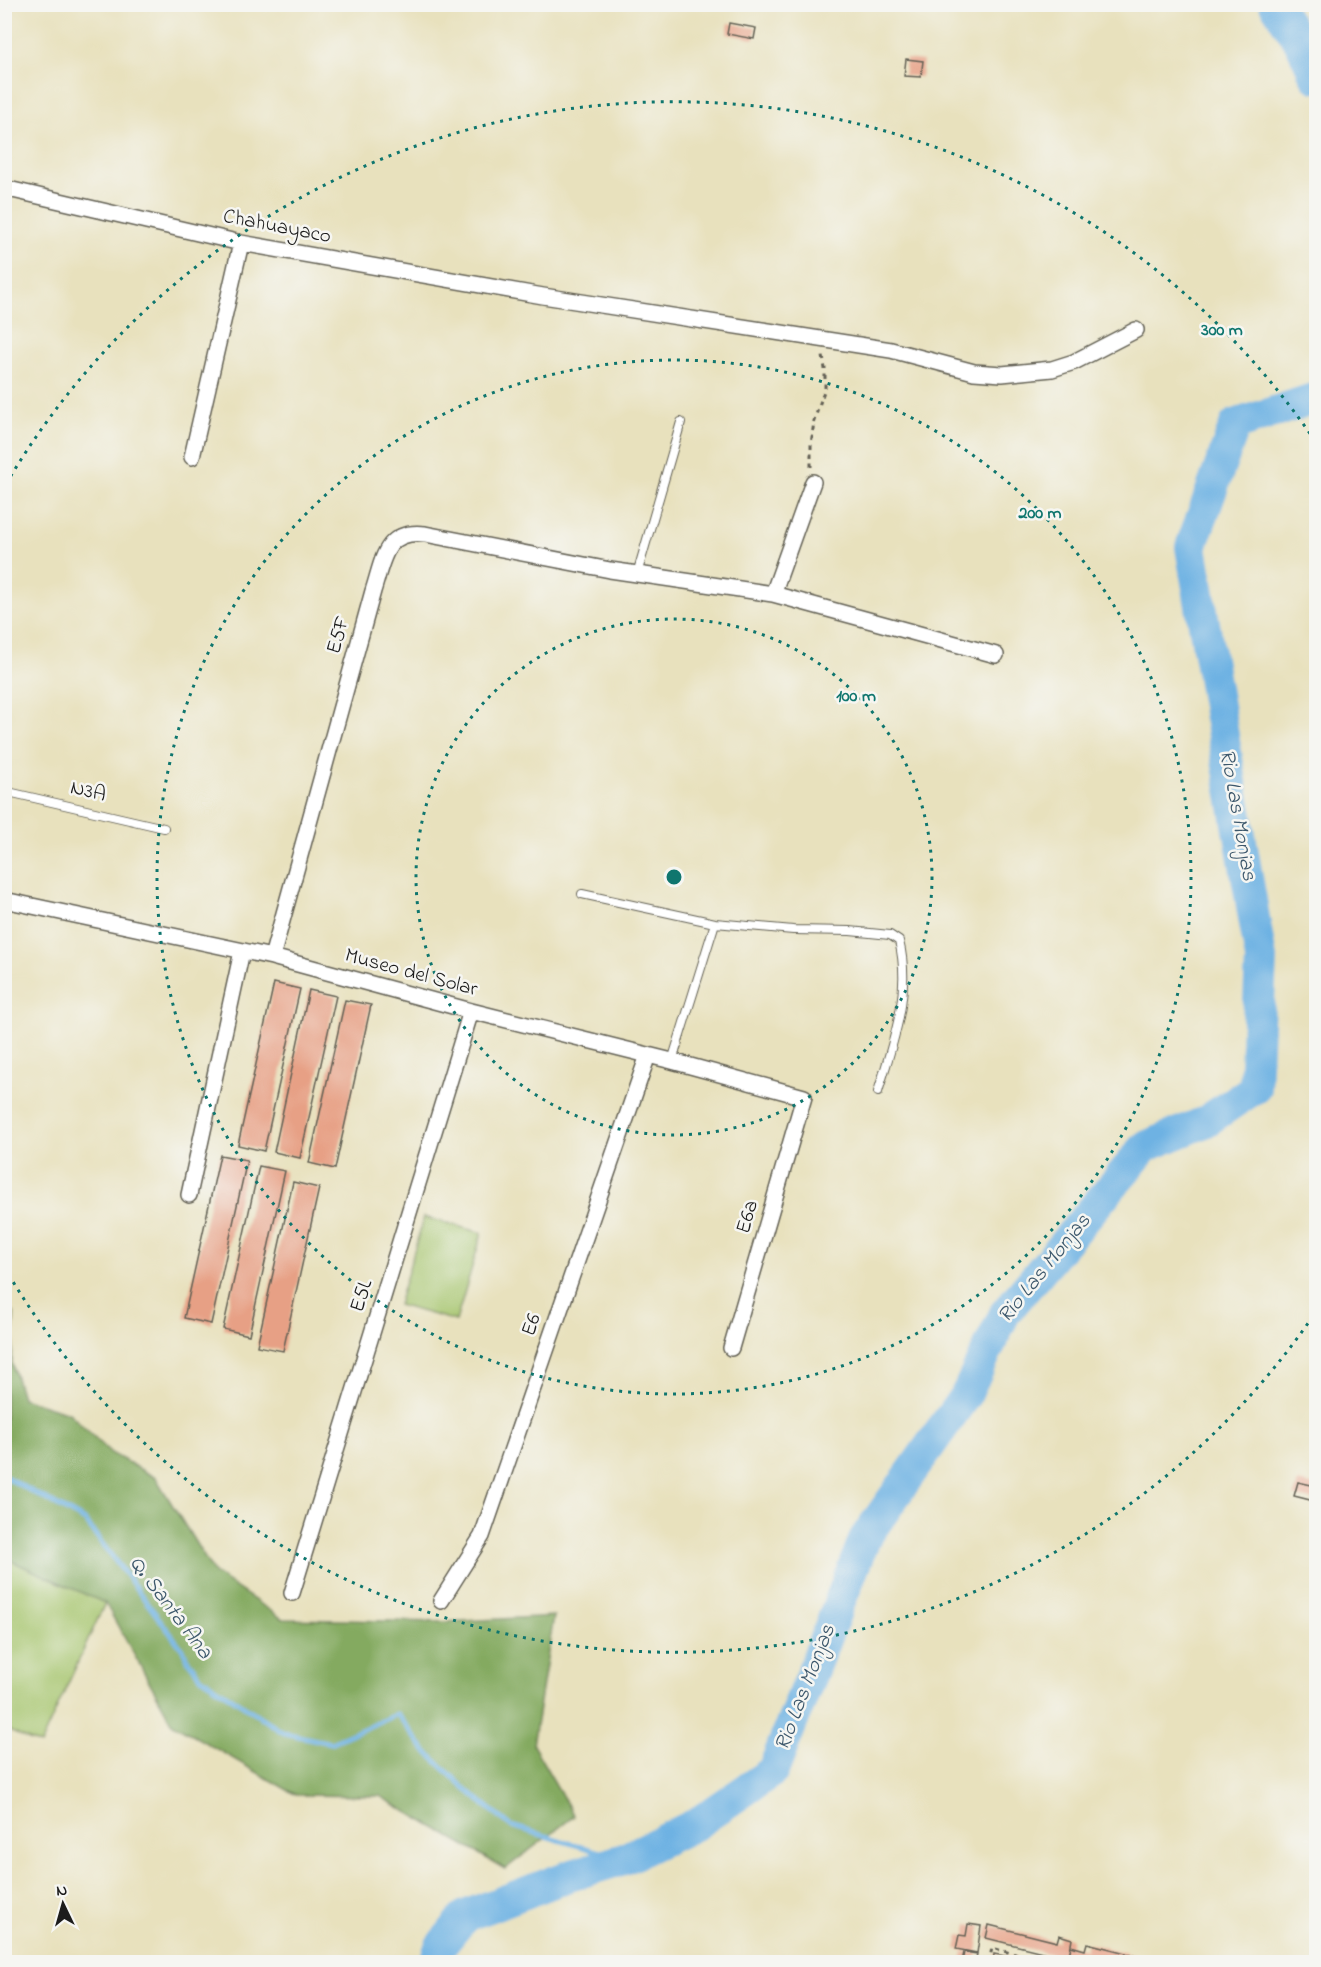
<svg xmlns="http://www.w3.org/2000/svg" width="1321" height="1967" font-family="'Indie Flower',sans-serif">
<rect width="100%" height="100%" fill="#f6f6f2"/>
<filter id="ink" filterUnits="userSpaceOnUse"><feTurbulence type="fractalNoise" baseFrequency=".0167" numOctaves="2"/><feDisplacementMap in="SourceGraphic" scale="12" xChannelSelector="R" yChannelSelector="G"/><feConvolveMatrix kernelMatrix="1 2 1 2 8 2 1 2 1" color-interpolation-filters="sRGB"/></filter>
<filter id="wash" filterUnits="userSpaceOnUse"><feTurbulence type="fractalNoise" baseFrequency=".008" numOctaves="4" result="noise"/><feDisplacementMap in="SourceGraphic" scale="24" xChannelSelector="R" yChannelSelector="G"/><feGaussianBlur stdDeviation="1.35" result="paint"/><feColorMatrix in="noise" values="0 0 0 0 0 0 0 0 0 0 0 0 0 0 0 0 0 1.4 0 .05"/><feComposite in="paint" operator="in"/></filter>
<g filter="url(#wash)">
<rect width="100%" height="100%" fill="#e8e1bd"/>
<!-- green -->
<path fill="#a5c46c" stroke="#607044" stroke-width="1.5" d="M424,1217L482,1233L456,1321L398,1305Z
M5,1558L105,1603L40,1745L5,1729Z"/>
<!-- forest -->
<path fill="#84aa60" stroke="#50633e" stroke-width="1.5" d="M5,1307L14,1313L12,1364L22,1398L69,1413L111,1453L156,1478L214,1573L283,1619L444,1622L554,1616L533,1745L574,1816L505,1869L380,1796L296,1795L173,1724L105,1603L5,1558Z"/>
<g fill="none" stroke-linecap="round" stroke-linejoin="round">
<!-- stream -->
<path stroke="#6eb2e3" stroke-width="5" d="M4,1476L85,1521L183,1650L189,1662L201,1677L284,1733L331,1743L397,1714L425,1750L462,1786L511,1826L624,1859"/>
<!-- river -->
<path stroke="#6eb2e3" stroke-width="32" d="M1275,4L1301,44L1316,77
M435,1962L440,1947L465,1916L569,1876L624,1859L696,1824L773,1771L865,1538L967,1393L1005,1313L1145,1147L1205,1122L1255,1088L1261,959L1191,547L1235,425L1316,398"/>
</g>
<g id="blocks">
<!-- building -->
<path fill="#e7a085" d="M729,23L756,28L754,39L727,34Z
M906,59L923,61L921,77L904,76Z
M274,983L300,989L264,1151L238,1145Z
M309,990L336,996L300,1158L274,1152Z
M345,1000L371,1005L335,1169L309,1163Z
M220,1155L247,1160L211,1324L184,1318Z
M259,1166L285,1171L249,1335L223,1329Z
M293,1182L319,1188L283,1351L257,1346Z
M1298,1482L1316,1486L1314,1501L1294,1496Z
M968,1924L981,1926L977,1953L956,1949L959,1935L966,1936Z
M989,1925L1057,1942L1059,1935L1072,1939L1069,1956L1071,1946L1085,1950L1087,1943L1126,1953L1124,1962H1083L986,1938Z
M964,1952L977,1954L975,1962H962Z
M994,1954L1016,1958L1015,1962H993Z
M1128,1954L1154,1960L1153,1962H1125Z"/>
</g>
</g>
<g filter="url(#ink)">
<use href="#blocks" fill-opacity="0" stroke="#636154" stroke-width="1.5"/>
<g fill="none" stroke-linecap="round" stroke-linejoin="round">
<defs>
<path id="service" d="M637,574L681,422
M4,791L164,828
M582,894L715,923L793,930L850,931L890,935L899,941C912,993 893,1042 878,1092
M672,1061L715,923"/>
<path id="minor" d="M4,188L241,243L543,296L891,350L974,372L1002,374L1052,369L1074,362L1136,330
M192,457L241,243
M773,594L813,482
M4,900L272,957L471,1011L672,1061L804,1097L731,1348
M272,957L373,591C383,561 384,529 425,534L610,570L773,594L996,655
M189,1195L242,951
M292,1593L471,1011
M441,1601L482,1536L648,1055"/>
</defs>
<!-- service casing -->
<use href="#service" stroke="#636154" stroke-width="10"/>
<!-- minor casing -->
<use href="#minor" stroke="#636154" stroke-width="18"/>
<!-- path -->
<path stroke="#636154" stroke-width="3" stroke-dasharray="4.5 4.5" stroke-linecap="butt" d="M811,467V445L814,421L825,388V369L823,356
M989,1962L992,1948L1045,1962"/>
<!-- service -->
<use href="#service" stroke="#fff" stroke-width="8"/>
<!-- minor -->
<use href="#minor" stroke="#fff" stroke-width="15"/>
</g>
</g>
<!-- distance rings -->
<g fill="none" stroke="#0f766e" stroke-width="3" stroke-dasharray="3 6">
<circle cx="674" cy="877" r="258"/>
<circle cx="674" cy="877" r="517"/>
<path d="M1313 1316A775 775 0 0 1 6 1270M6 484A775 775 0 0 1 1313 438"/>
</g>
<g text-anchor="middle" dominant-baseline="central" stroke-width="5" stroke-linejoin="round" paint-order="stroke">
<!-- street labels -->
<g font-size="21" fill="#1c1c1c" stroke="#f6f6f2">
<text transform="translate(277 227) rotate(11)">Chahuayaco</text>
<text transform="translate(339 635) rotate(-75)">E5F</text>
<text transform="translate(88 792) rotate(13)">N3A</text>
<text transform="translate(411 973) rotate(15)">Museo del Solar</text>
<text transform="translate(748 1217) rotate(-74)">E6a</text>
<text transform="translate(362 1296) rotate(-73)">E5L</text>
<text transform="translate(532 1325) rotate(-71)">E6</text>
</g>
<!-- water labels -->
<g font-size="22" font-style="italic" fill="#3d586c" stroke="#f6f6f2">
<text transform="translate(1237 815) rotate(80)">Rio Las Monjas</text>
<text transform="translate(1045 1269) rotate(-51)">Rio Las Monjas</text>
<text transform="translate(170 1608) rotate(53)">Q. Santa Ana</text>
<text transform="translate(806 1688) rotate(-69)">Rio Las Monjas</text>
</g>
</g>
<circle cx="674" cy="877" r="9" fill="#0f766e" stroke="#f6f6f2" stroke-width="3"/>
<g font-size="18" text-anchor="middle" font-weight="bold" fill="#0f766e" stroke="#f6f6f2" stroke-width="5" stroke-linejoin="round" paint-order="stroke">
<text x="1222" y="335">300 m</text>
<text x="1040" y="518">200 m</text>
<text x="856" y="701">100 m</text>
</g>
<!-- margin -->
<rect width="1321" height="1967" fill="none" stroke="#f6f6f2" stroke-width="24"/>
<!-- north arrow -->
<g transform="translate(63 1904) rotate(355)" stroke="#f6f6f2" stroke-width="4.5" paint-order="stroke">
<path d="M0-4.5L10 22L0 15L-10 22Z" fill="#1c1c1c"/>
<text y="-9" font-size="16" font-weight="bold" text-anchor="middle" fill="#1c1c1c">N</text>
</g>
</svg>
